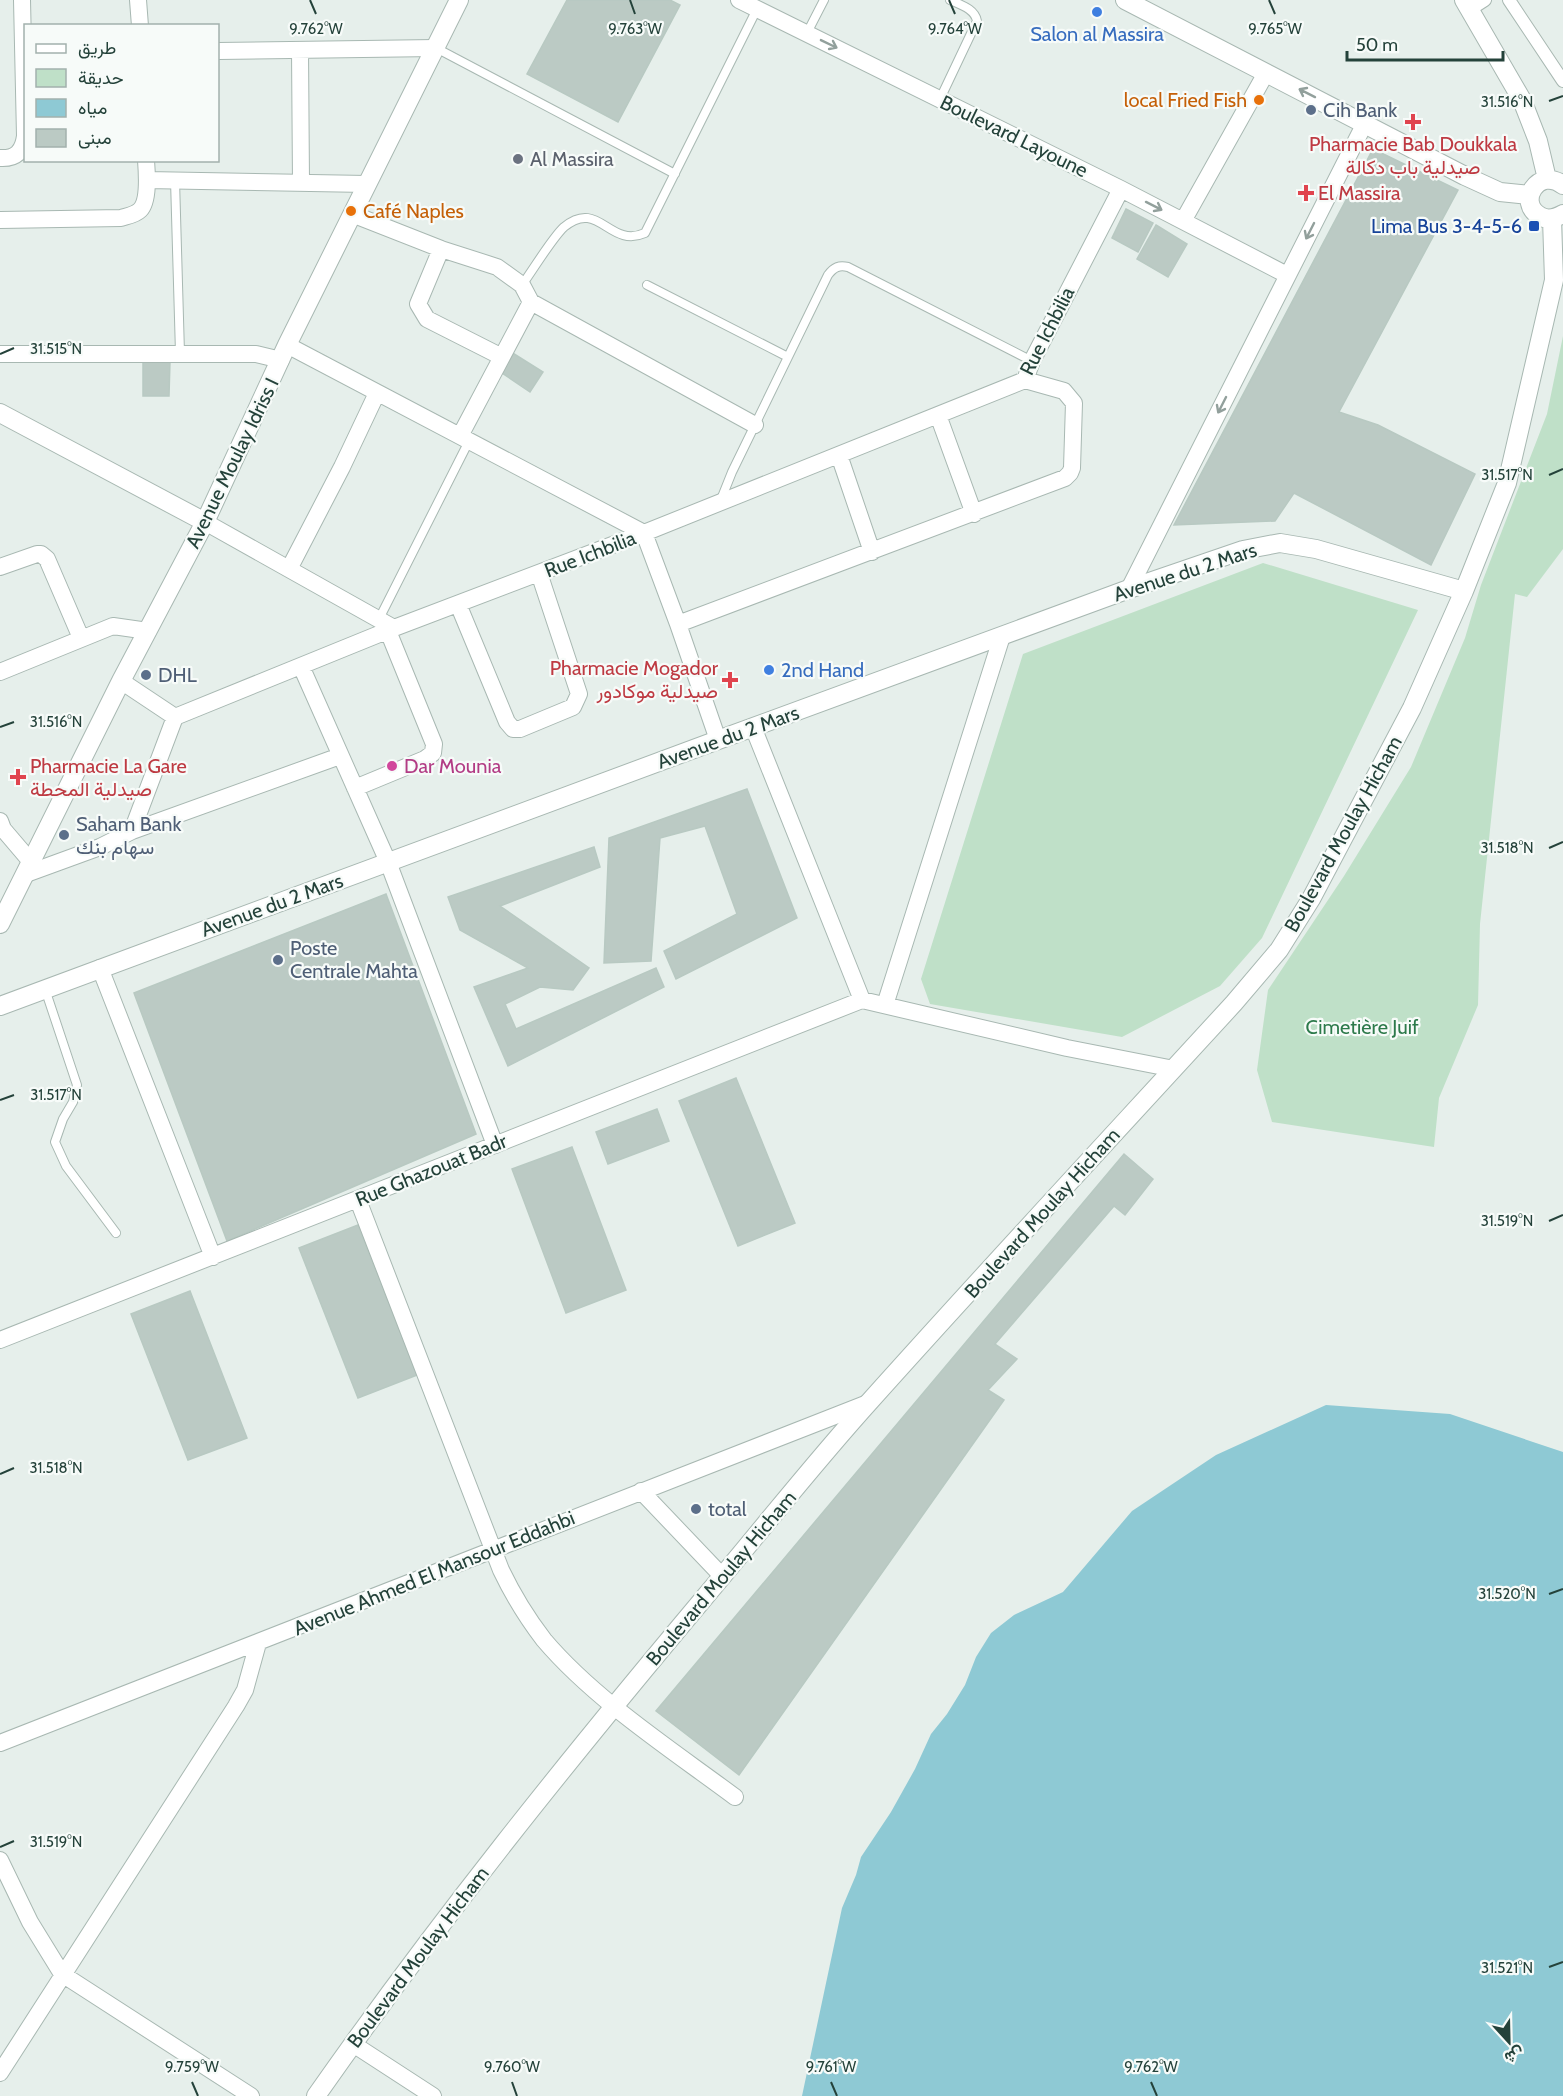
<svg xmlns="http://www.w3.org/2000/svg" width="1563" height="2096" font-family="Cabin,Vazirmatn,sans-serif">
<rect width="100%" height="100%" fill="#e6efeb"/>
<!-- green -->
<path fill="#bfe0c8" d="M1563,336V549L1527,597L1515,594L1480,924L1478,1005L1439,1098L1434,1147L1272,1122L1257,1070L1268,990L1344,876L1411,767L1465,638L1481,585L1547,414Z
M1263,563L1418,610L1262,938L1220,986L1122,1037L930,1004L921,979L1023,654Z"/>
<!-- water -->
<path fill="#8ec9d4" d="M1326,1405L1450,1414L1563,1452V2096H802L842,1908L856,1875L861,1857L891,1812L915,1769L931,1734L947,1714L965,1685L976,1657L991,1633L1014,1615L1063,1592L1132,1511L1216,1455Z"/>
<!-- building -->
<path fill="#bbcac4" stroke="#b8c9c2" stroke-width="1.5" d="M567,0H670L680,5L618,122L527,74Z
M1373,149L1458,190L1339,412L1378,425L1475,474L1431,565L1294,493L1275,521L1174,525Z
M1126,209L1153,223L1138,252L1112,238Z
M1156,225L1187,244L1168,277L1137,259Z
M511,352L543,372L530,392L499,371Z
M143,361H170L169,396H143Z
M747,789L797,918L676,979L664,951L737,914L705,826L660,838L651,961L604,963L609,838Z
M594,847L600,867L500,906L589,968L573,990L540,987L505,1004L516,1029L656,968L664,987L508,1066L474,987L528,968L460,930L448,897Z
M386,894L476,1134L227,1241L134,993Z
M736,1078L795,1223L738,1246L679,1101Z
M657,1109L669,1141L608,1164L596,1132Z
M572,1147L626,1290L566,1313L512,1169Z
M1124,1154L1153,1179L1125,1215L1114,1206L995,1344L1017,1359L988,1390L1004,1400L739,1775L656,1711Z
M358,1225L417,1375L358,1398L299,1248Z
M190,1291L247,1438L188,1460L131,1314Z"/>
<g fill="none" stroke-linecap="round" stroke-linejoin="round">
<defs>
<path id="service" d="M807,33L824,0
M436,48L675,174
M940,99L977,21C975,9 961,5 950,0
M175,180L180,353
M522,285C533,270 552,238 564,227C599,198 609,249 645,233L757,9
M647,285L788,357
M720,502L732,472L828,275C834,267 839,265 848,267L1032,361
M379,619L469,441
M45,989L77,1085L73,1102L63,1119L55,1142L66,1166L116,1233"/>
<path id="pedestrian" d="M1509,0L1563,81
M1471,9L1485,0"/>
<path id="minor" d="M138,0L140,26
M739,0L1121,189L1287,275
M300,50L301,183
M218,51L436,48
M0,158C16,159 23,151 25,136L22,0
M147,180L367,184
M352,214L441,249L497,267L522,285L531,302
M0,220L121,218C127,216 135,215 140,210C149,201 147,173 146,160
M1183,221L1266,73
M441,249L418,304L427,319L502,357
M287,345L644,533L678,624L718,740
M0,354H256L281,360
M938,415L974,514
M460,436L531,302L755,425
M839,455L872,552
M205,522L394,628
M0,567L37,554H41L47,559L81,638
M289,569L342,467L377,393
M1129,589L1365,123
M458,604L507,722L513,729H520L573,707L579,694L539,573
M678,624L1065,478L1070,473L1072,468L1074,403L1064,391L1025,380
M301,666L388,862L495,1145
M0,672L113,626L148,631
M121,681L175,717
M753,727L862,1000L1067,1048L1174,1069
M355,788L425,759L433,753L434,744L388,631
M0,821L3,829L32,863
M132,831L340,756
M26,874L100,847L132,831L175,717L394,628L644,533L1025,380L1032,361L1121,189
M100,968L213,1257
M885,1005L1002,636
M358,1200L501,1570C513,1595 527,1618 544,1640C595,1700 672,1750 735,1797
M0,1340L862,1000
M641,1491L722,1576
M0,1743L868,1403
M0,1860L30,1922L62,1974L251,2096
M353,2044L433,2096
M0,2073L236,1706L245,1690L258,1643"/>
<path id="tertiary" d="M1125,0L1465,176L1500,192L1530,195
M1464,0L1522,100L1538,141L1547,179
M1563,214C1556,218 1548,221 1540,216C1516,203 1538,166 1563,185
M0,413L205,522
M0,924L121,681L205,522L287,345L459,0
M0,1006L718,740L1129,589L1243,550L1280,543L1316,549L1464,591
M316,2096C437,1923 569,1759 704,1598C760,1532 813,1464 871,1400C991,1266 1113,1135 1234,1003L1279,950L1311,899L1412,708L1464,591L1507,483L1554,280L1552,219"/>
</defs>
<!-- service casing -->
<use href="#service" stroke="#a8b8b2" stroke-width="10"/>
<!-- pedestrian casing -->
<use href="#pedestrian" stroke="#a8b8b2" stroke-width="14"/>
<!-- minor casing -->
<use href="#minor" stroke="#a8b8b2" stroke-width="18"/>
<!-- tertiary casing -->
<use href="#tertiary" stroke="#a8b8b2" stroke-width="20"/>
<!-- service -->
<use href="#service" stroke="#fff" stroke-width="8"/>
<!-- pedestrian -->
<use href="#pedestrian" stroke="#fff" stroke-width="12"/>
<!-- minor -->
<use href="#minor" stroke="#fff" stroke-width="16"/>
<!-- tertiary -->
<use href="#tertiary" stroke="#fff" stroke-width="18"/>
</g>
<!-- one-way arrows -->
<defs><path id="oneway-shaft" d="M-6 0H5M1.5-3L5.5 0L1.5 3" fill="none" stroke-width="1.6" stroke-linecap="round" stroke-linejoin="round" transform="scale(1.5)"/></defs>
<g stroke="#92a09c">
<use href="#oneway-shaft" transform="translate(829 44) rotate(26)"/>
<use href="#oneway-shaft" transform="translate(1307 93) rotate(-153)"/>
<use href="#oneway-shaft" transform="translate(1154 206) rotate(27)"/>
<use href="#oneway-shaft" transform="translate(1310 231) rotate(117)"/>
<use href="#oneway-shaft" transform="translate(1222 405) rotate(117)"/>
</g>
<!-- ticks -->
<path fill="none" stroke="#24423a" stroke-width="2" d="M310,0L316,14M630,0L635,14M949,0L955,14M1269,0L1275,14M1549,101L1563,96M0,354L14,348M1549,475L1563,469M0,727L14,722M1549,848L1563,842M0,1100L14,1095M1549,1221L1563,1215M0,1474L14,1468M1549,1594L1563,1589M0,1847L14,1841M1549,1967L1563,1962M192,2082L198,2096M512,2082L517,2096M831,2082L837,2096M1151,2082L1157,2096"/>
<!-- markers -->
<g fill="#3f7fe0" stroke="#f7fbf9" stroke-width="2">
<circle cx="1097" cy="12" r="6"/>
<circle cx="769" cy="670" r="6"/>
</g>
<g fill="#e8710a" stroke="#f7fbf9" stroke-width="2">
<circle cx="1259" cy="100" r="6"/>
<circle cx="351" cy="211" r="6"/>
</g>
<g fill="#5c6f8a" stroke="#f7fbf9" stroke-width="2">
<circle cx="1311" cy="110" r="6"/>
<circle cx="146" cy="675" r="6"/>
<circle cx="64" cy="835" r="6"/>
<circle cx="278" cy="960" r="6"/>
<circle cx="696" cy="1509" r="6"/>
</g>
<g fill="#e0444e" stroke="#f7fbf9" stroke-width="2">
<path d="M1410 113h6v6h6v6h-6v6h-6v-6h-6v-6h6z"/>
<path d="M1303 184h6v6h6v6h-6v6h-6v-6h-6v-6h6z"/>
<path d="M727 671h6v6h6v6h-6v6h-6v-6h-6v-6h6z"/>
<path d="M15 768h6v6h6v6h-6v6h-6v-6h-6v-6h6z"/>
</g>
<circle fill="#6b7280" stroke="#f7fbf9" stroke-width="2" cx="518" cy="159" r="6"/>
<rect fill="#1a4fb4" stroke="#f7fbf9" stroke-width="2" x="1528" y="220" width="12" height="12" rx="3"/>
<circle fill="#d1479c" stroke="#f7fbf9" stroke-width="2" cx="392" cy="766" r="6"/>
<g text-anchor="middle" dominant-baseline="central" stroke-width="4.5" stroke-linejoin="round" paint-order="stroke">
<!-- shop labels -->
<g font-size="20" fill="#366cbe" stroke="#f7fbf9">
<text x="1097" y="34">Salon al Massira</text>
<text x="781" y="670" text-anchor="start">2nd Hand</text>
</g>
<!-- food labels -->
<g font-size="20" fill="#c56008" stroke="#f7fbf9" text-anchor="end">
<text x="1247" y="100">local Fried Fish</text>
<text x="363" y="211" text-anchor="start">Café Naples</text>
</g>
<!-- service labels -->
<g font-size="20" fill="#4e5e75" stroke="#f7fbf9" text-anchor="start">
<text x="1323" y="110">Cih Bank</text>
<text x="158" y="675">DHL</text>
<text x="76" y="824">Saham Bank<tspan x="76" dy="23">سهام بنك</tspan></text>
<text x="290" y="948">Poste<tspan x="290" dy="23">Centrale Mahta</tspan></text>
<text x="708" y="1509">total</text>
</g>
<!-- street labels -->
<g font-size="20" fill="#24423a" stroke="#f7fbf9">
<text transform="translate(1014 136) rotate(26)">Boulevard Layoune</text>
<text transform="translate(1047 331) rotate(-63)">Rue Ichbilia</text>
<text transform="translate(232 463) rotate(-64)">Avenue Moulay Idriss I</text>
<text transform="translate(590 554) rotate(-21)">Rue Ichbilia</text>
<text transform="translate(1185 572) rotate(-18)">Avenue du 2 Mars</text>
<text transform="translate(728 737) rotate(-20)">Avenue du 2 Mars</text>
<text transform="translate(1343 834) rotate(-61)">Boulevard Moulay Hicham</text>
<text transform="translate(272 905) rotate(-20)">Avenue du 2 Mars</text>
<text transform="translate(431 1170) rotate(-22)">Rue Ghazouat Badr</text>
<text transform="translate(1042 1213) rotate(-48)">Boulevard Moulay Hicham</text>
<text transform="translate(434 1573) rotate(-22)">Avenue Ahmed El Mansour Eddahbi</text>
<text transform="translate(721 1578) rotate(-50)">Boulevard Moulay Hicham</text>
<text transform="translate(418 1957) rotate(-53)">Boulevard Moulay Hicham</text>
</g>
<!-- health labels -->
<g font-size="20" fill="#be3a42" stroke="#f7fbf9" text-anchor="start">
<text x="1413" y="144" text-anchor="middle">Pharmacie Bab Doukkala<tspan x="1413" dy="23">صيدلية باب دكالة</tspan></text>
<text x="1318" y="193">El Massira</text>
<text x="718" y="668" text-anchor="end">Pharmacie Mogador<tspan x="718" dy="23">صيدلية موكادور</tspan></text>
<text x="30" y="766">Pharmacie La Gare<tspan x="30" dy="23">صيدلية المحطة</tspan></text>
</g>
<!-- worship labels -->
<g font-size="20" fill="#5b616d" stroke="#f7fbf9" text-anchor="start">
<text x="530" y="159">Al Massira</text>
</g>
<!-- transit labels -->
<g font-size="20" fill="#164399" stroke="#f7fbf9" text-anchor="end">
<text x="1522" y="226">Lima Bus 3-4-5-6</text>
</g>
<!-- hotel labels -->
<g font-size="20" fill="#b23c85" stroke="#f7fbf9" text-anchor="start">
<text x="404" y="766">Dar Mounia</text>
</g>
<!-- park labels -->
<g font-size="20" fill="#2d7a4b" stroke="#f7fbf9">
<text x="1362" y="1027">Cimetière Juif</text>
</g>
</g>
<g font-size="15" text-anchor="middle" fill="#24423a" stroke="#f7fbf9" stroke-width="4.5" stroke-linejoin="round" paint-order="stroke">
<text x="316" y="34">9.762°W</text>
<text x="635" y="34">9.763°W</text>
<text x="955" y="34">9.764°W</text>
<text x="1275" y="34">9.765°W</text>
<text x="1507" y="107">31.516°N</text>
<text x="56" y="354">31.515°N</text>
<text x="1507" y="480">31.517°N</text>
<text x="56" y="727">31.516°N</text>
<text x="1507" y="853">31.518°N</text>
<text x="56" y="1100">31.517°N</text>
<text x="1507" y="1226">31.519°N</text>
<text x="56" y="1473">31.518°N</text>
<text x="1507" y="1599">31.520°N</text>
<text x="56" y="1847">31.519°N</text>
<text x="1507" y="1973">31.521°N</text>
<text x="192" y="2072">9.759°W</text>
<text x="512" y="2072">9.760°W</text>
<text x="831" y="2072">9.761°W</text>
<text x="1151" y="2072">9.762°W</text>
</g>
<!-- legend -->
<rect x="24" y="24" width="195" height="138" fill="#f7fbf9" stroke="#a3b1ad" stroke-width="1.5"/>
<rect x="36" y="44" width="30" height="9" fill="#ffffff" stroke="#a3b1ad" stroke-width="1.5"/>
<text x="78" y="54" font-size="18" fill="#24423a">طريق</text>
<rect x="36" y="69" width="30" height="18" fill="#bfe0c8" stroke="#a3b1ad" stroke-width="1.5"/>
<text x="78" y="84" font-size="18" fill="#24423a">حديقة</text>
<rect x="36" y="99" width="30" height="18" fill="#8ec9d4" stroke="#a3b1ad" stroke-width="1.5"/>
<text x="78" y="114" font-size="18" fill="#24423a">مياه</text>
<rect x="36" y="129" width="30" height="18" fill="#bbcac4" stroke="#a3b1ad" stroke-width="1.5"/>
<text x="78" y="144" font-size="18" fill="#24423a">مبنى</text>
<!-- north arrow -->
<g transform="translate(1509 2042) rotate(158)" stroke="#f7fbf9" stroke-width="4.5" paint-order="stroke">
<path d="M0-4.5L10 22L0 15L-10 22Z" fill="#24423a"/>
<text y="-9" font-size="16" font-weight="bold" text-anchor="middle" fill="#24423a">ش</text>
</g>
<!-- scale -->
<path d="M1347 51v9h156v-9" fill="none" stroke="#24423a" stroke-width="3"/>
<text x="1356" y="51" font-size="18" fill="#24423a" stroke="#f7fbf9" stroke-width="4.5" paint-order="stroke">50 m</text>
</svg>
